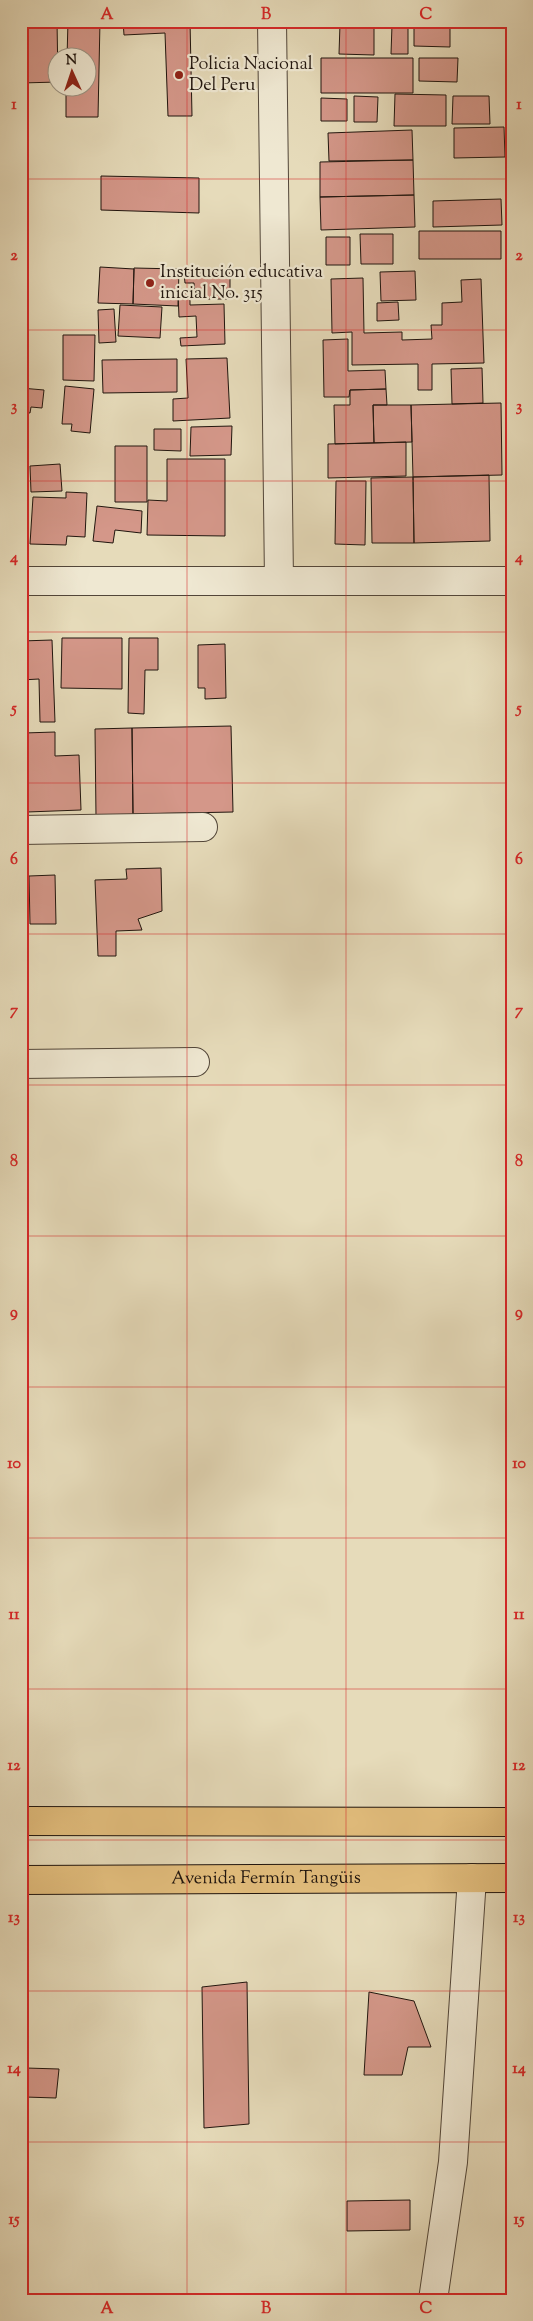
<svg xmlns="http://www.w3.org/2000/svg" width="533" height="2321" font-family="'Sorts Mill Goudy',serif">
<rect width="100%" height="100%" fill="#e6dbba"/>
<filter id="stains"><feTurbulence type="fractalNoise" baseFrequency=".004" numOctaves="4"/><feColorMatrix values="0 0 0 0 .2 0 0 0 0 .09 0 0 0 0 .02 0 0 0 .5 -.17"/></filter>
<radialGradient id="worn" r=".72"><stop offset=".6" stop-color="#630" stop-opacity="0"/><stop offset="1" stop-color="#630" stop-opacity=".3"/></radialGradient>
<!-- building -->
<path fill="#d49789" stroke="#20150e" d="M21,21H57L58,82L21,83Z
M68,21H100L98,117H66V88H88V58H67Z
M123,21H190L192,116H168L165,33L124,35Z
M340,24H374V55L339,54Z
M392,25H408V54H391Z
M414,25H450V47L414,46Z
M321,58H413V93H321Z
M419,58H458L457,82L419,81Z
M395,94L446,95V126H394Z
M354,96L378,97L377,122H354Z
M453,96H489L490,124H452Z
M321,98L347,99V121H321Z
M504,127L505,157L454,158V128Z
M412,130L413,160L329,161L328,133Z
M413,160L414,195L320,197V162Z
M101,176L199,178V213L101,210Z
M414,195L415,227L321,230L320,197Z
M501,199L502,225L433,227V201Z
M419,231H501V259H419Z
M360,234H393V264H361Z
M326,237H350V265H326Z
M100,267L134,269L133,304L98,303Z
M134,268L179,269L178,306L133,304Z
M415,271L416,300L381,301L380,272Z
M184,273H230V299H195L194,283H185Z
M363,278L364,333L402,332V340L432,339L431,325H442V303L462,302L461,280L481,279L484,363L432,364V390H418V364L352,365V332L332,333L331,279Z
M178,293H190V305L224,304L225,344L181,346L180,338L197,337L196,316L179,317Z
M398,302L399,320L377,321V303Z
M120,305L162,307L160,338L118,336Z
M114,309L116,342L99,343L98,310Z
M63,335H95L94,381L63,380Z
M348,339V371L385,370L386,389L350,390L349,397H324L323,340Z
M227,358L230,418L173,421V399L188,398L186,359Z
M177,359V392L103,393L102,360Z
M482,368L483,403L452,404L451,369Z
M65,386L94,389L90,433L71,431L72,424H62Z
M21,388L44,390L42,408L31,407L30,413L21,412Z
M386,389L387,405H373L374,443L335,444L334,405H350V390Z
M501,403L502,475L413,477L411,405Z
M373,405H411L412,442L374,443Z
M232,426L231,455L190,456L191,427Z
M154,429H181V451L154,450Z
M406,442V476L328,478V444Z
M115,446H147V502H115Z
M167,459H225V536L147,535L148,500L167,501Z
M60,464L62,491L31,492L30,466Z
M489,475L490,541L414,543L413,477Z
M413,477L414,543H372L371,478Z
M336,481H366L365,545L335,544Z
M66,492L87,493L85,537L67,536L66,545L30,544L33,497L66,498Z
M97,506L142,511L141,533L115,530L113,543L93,541Z
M62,638H122V689L61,688Z
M129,638H158V670H145L144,714L128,713Z
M52,640L55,722H40L39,679L21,680V641Z
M225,644L226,698L205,699V688H198V645Z
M231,726L233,812L133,814L132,728Z
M132,728L133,816L96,817L95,729Z
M55,732V756L79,755L81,810L27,812L24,733Z
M161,868L162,911L138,919L142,930L116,931V956H98L95,880L127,879L126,869Z
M55,875L56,924H30L29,876Z
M28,1980L24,2126H21V1981Z
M247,1982L249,2124L204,2128L202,1987Z
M369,1992L414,2001L431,2047H408L402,2075H364Z
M26,2068L59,2069L56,2098L25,2097Z
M410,2200V2230L347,2231V2201Z"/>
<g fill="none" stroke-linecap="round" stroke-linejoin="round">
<defs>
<path id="minor" d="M272,21L279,581
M21,581H512
M21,830L203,827
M21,1064L195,1062
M433,2300L453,2162L472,1878"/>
<g id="primary">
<path d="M21,1821L512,1822"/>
<path id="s1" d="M21,1880L512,1878"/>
</g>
</defs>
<!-- minor casing -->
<use href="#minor" stroke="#524639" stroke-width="30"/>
<!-- primary casing -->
<use href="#primary" stroke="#20150e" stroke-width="30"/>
<!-- minor -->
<use href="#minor" stroke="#efe8d2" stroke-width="28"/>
<!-- primary -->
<use href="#primary" stroke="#e3be7d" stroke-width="28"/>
</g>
<!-- grid -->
<path fill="none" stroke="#d62828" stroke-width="1" stroke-opacity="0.55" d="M187,21V2300M346,21V2300M21,179H512M21,330H512M21,481H512M21,632H512M21,783H512M21,934H512M21,1085H512M21,1236H512M21,1387H512M21,1538H512M21,1689H512M21,1840H512M21,1991H512M21,2142H512"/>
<!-- markers -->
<g fill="#8f2418" stroke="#efe8d2" stroke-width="2">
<circle cx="179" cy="75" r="5"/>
<circle cx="150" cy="283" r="5"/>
</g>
<g text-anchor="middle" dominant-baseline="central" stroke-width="4.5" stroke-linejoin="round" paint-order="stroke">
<!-- poi labels -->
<g font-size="18" fill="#20150e" stroke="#efe8d2" text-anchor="start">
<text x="189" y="65">Policia Nacional<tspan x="189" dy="21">Del Peru</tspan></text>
<text x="160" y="273">Institución educativa<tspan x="160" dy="21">inicial No. 315</tspan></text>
</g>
<!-- street labels -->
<g font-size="18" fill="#20150e" stroke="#efe8d2">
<text stroke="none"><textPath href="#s1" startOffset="245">Avenida Fermín Tangüis</textPath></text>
</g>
</g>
<!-- margin -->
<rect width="533" height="2321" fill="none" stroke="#e6dbba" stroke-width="55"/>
<!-- north arrow -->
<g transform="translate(72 72) rotate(357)"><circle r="24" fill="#efe8d2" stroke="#9c9484"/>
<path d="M0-4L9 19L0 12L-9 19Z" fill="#8f2418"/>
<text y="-8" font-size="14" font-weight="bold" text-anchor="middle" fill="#20150e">N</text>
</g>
<rect x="28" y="28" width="478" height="2266" fill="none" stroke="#d62828" stroke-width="2"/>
<g font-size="16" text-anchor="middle" font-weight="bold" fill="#d62828">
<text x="107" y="19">A</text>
<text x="266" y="19">B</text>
<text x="426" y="19">C</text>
<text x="14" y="109">1</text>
<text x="519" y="109">1</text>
<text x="14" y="260">2</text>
<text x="519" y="260">2</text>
<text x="14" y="411">3</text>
<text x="519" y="411">3</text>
<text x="14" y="562">4</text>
<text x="519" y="562">4</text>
<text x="14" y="713">5</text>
<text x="519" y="713">5</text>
<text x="14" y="864">6</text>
<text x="519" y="864">6</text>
<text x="14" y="1015">7</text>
<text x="519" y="1015">7</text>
<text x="14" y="1166">8</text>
<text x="519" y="1166">8</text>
<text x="14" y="1317">9</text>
<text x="519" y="1317">9</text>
<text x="14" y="1468">10</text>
<text x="519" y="1468">10</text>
<text x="14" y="1619">11</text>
<text x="519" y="1619">11</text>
<text x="14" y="1770">12</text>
<text x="519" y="1770">12</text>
<text x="14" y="1922">13</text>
<text x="519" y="1922">13</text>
<text x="14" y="2073">14</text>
<text x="519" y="2073">14</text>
<text x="14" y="2224">15</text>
<text x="519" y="2224">15</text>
<text x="107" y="2313">A</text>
<text x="266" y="2313">B</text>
<text x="426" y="2313">C</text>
</g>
<rect width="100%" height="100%" filter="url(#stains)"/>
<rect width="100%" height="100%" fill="url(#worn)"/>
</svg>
